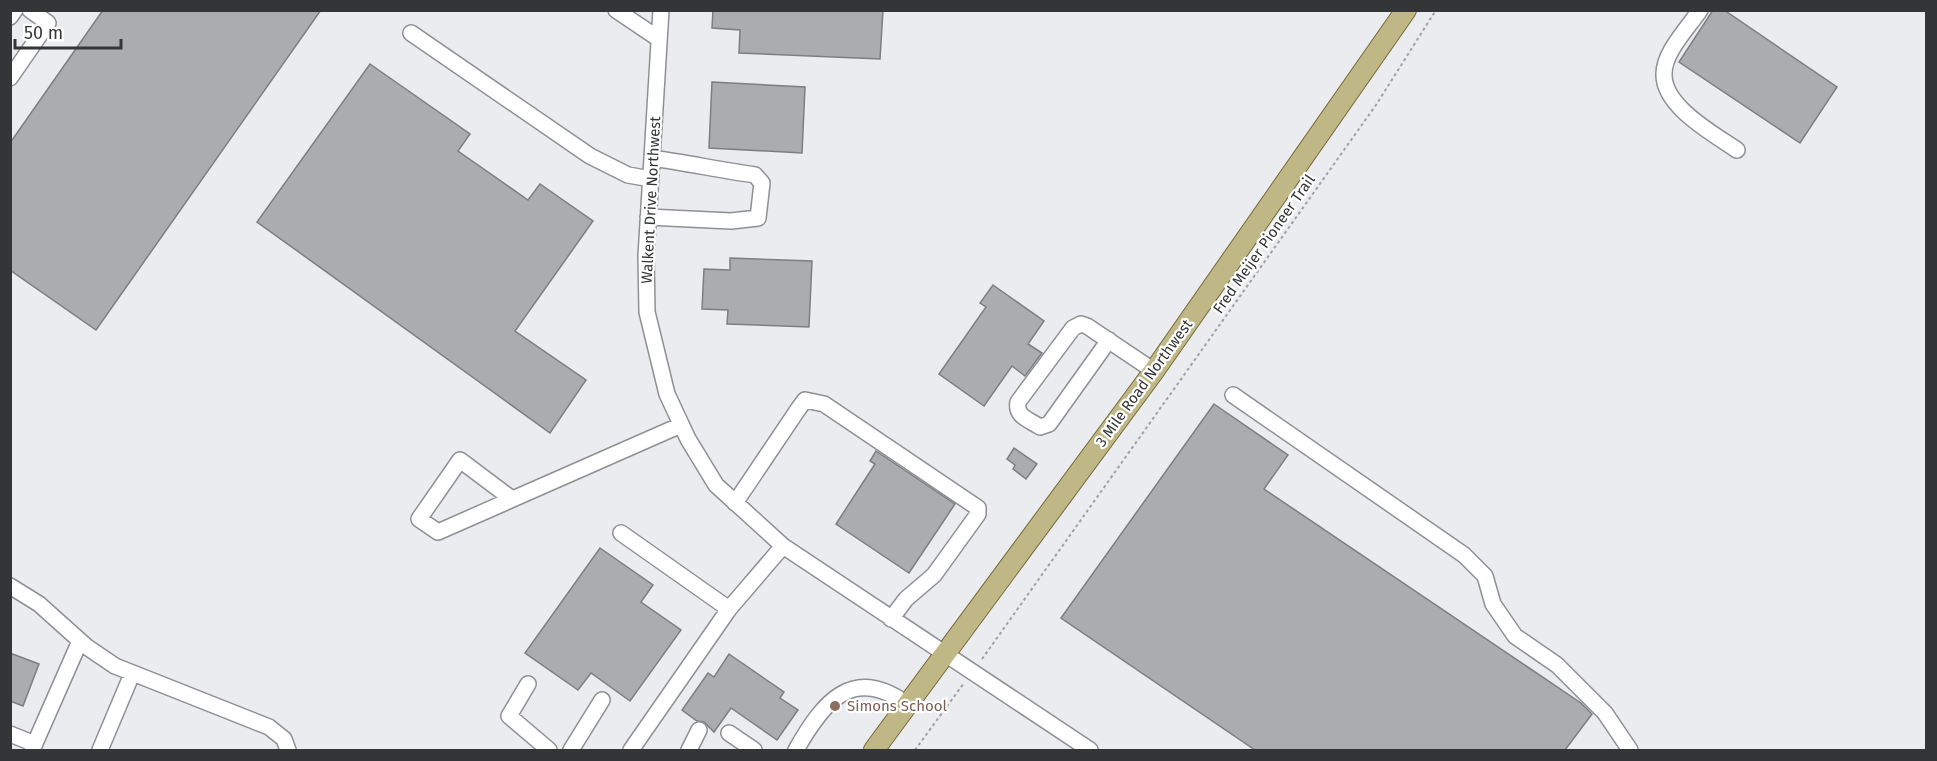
<svg xmlns="http://www.w3.org/2000/svg" width="1937" height="761" font-family="'Fira Sans',sans-serif">
<rect width="100%" height="100%" fill="#ebecf0"/>
<!-- building -->
<path fill="#abacb0" stroke="#7d7e81" stroke-width="1.5" d="M103,10H321L96,330L10,270V143Z
M713,10H883L880,59L739,53L740,30L712,28Z
M1713,10H1724L1837,87L1800,143L1679,62Z
M370,64L470,134L458,151L528,200L540,184L593,221L515,331L586,380L550,433L257,222Z
M712,82L805,87L802,153L709,148Z
M730,258L812,261L809,327L727,324L728,310L702,309L704,269L730,270Z
M993,285L1044,321L1028,344L1042,353L1025,376L1012,366L984,406L939,374L986,307L980,303Z
M1214,404L1288,455L1264,489L1581,703L1592,714L1565,750H1255L1061,618Z
M1014,448L1037,464L1026,479L1013,469L1015,465L1007,459Z
M876,451L955,504L909,573L836,524L875,464L870,461Z
M600,548L653,585L641,602L681,630L630,701L591,673L578,690L525,653Z
M10,653L39,664L23,706L10,701Z
M729,654L784,692L780,698L798,710L777,740L731,708L714,732L704,722L697,721L682,710L708,673L714,677Z"/>
<g fill="none" stroke-linecap="round" stroke-linejoin="round">
<defs>
<path id="minor" d="M616,10L659,39
M661,10L646,256L647,312L667,394L688,439L716,485L783,546L1090,750
M1700,10C1688,28 1663,53 1664,75C1664,107 1714,134 1737,150
M10,17L15,10
M411,33L590,156L628,175L651,179
M10,78L48,23L30,10
M648,217L731,221L758,218L762,183L755,175C720,170 687,163 652,158
M1109,340L1049,424L1040,427C1030,420 1015,417 1018,402L1073,328L1081,324L1087,326L1154,371
M1233,395L1464,555L1485,576L1493,604L1515,636L1557,665L1605,713L1630,750
M512,499L460,460L419,519L438,532L681,425
M735,503L799,408L805,400L824,404L978,508V514L934,575L906,599L891,619
M621,533L729,609
M10,586L39,604L87,647L115,666L269,727L284,739L288,750
M528,684L509,716L549,750
M729,733L754,750
M10,734L35,744
M32,750L80,641
M100,750L132,674
M571,750L602,700
M631,750L729,609L783,546
M689,750L699,730
M796,750C823,702 853,664 908,705"/>
<path id="major" d="M874,750L1154,371L1406,10"/>
</defs>
<!-- minor casing -->
<use href="#minor" stroke="#8f9094" stroke-width="18"/>
<!-- major casing -->
<use href="#major" stroke="#746a37" stroke-width="22"/>
<!-- path -->
<path stroke="#a0a1a3" stroke-width="2" stroke-dasharray="3 3" stroke-linecap="butt" d="M982,659L1376,105L1436,10
M915,750L964,683"/>
<!-- minor -->
<use href="#minor" stroke="#fff" stroke-width="15"/>
<!-- major -->
<use href="#major" stroke="#c0b787" stroke-width="20"/>
</g>
<!-- markers -->
<circle fill="#8d6e63" stroke="#fff" stroke-width="2" cx="835" cy="706" r="6"/>
<g text-anchor="middle" dominant-baseline="central" stroke-width="4.5" stroke-linejoin="round" paint-order="stroke">
<!-- street labels -->
<g font-size="15" fill="#343536" stroke="#fff">
<text transform="translate(651 200) rotate(-87)">Walkent Drive Northwest</text>
<text transform="translate(1264 244) rotate(-55)">Fred Meijer Pioneer Trail</text>
<text transform="translate(1144 383) rotate(-54)">3 Mile Road Northwest</text>
</g>
<!-- education labels -->
<g font-size="15" fill="#785e54" stroke="#fff" text-anchor="start">
<text x="847" y="706">Simons School</text>
</g>
</g>
<!-- border -->
<rect width="1937" height="761" fill="none" stroke="#343536" stroke-width="24"/>
<!-- scale -->
<path d="M15 39v9h106v-9" fill="none" stroke="#343536" stroke-width="3"/>
<text x="24" y="39" font-size="18" fill="#343536" stroke="#ffffff" stroke-width="4.5" paint-order="stroke">50 m</text>
</svg>
